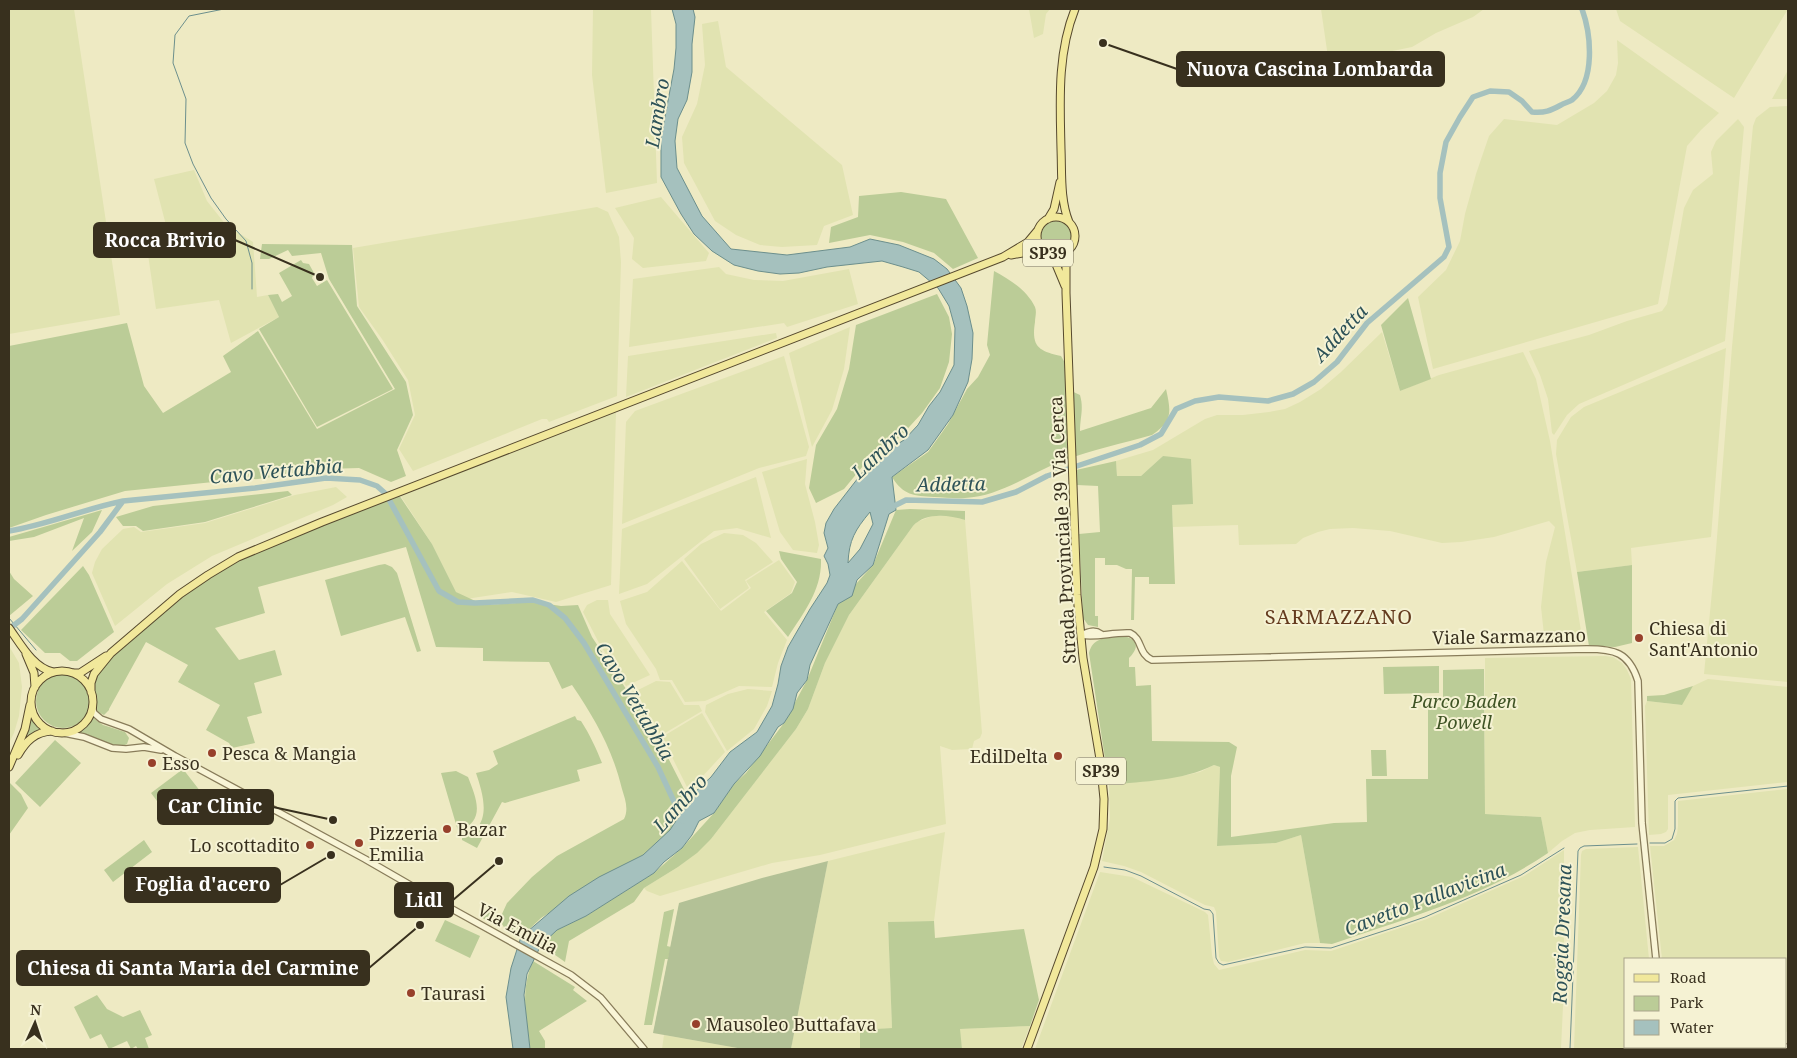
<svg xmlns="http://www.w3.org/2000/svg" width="1797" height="1058" font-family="'Noto Serif',serif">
<rect width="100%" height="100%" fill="#eeeac3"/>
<!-- farmland -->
<path fill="#e1e3b1" d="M9,9H74L120,315L9,334Z
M593,9H651L657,183L606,193L592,75Z
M1029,9H1050L1046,14L1043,34L1034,38Z
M1321,9H1484L1473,17L1436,33L1412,47L1329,64Z
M1616,9H1788L1734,98L1620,21Z
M718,21L726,67L842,165L853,215L824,226L817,245L782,247L760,245L736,235L715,221L684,163L682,137L697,104L705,65L702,24Z
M1617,40L1719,113L1701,130L1687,146L1658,304L1433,369L1418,297L1446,270L1460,241L1465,214L1476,174L1489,136L1504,119L1557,125L1594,103L1607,91L1616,75L1618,63Z
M1788,70V99H1772Z
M1788,106V682L1704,674L1716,550L1732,347L1753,126L1756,118L1770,107Z
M1738,119L1744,127L1725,341L1579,404L1567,415L1554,435L1552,433L1548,399L1540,375L1529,351L1589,335L1627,321L1662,311L1667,304L1684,208L1693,190L1713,174L1711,152L1716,141Z
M194,170L207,201L226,225L253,242L257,297L268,295L279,317L231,343L219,300L156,309L146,241L168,233L154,179Z
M661,197L709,253L706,261L643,268L632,259L634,238L615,208Z
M597,207L608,212L619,237L621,262L617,396L549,422L547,419H542L413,471L399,449L415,415L408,380L382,339L359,307L353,248Z
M719,267L726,274L754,280L783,281L849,269L858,304L787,327L784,323L629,347L633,279Z
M850,327L844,369L832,410L812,447L789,353Z
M1382,332L1400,391L1439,375L1523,352L1536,379L1550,441L1582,637L1579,643L1545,644L1541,607L1546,562L1555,527L1549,521L1494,537L1461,542L1442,543L1390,531L1353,528L1330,529L1318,532L1303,538L1296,544L1239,545L1238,525L1173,527L1172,505L1193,503L1163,456L1141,476H1117L1116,461L1153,450L1205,419L1217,415H1243L1269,412L1285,409L1300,402L1321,389L1341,372Z
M776,333L777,338L626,397L628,356Z
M1726,348L1711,537L1631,548L1632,565L1577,572L1556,454L1557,440L1571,417L1584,407Z
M784,356L809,447L806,456L759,468L622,524L626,422L635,411Z
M616,412L611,585L556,602L512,592L466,599L456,592L432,544L400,495Z
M807,459L805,484L815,522L819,545L817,553L793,550L780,532L762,472Z
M756,477L771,538L737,528L714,531L647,584L619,594L622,529Z
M336,487L347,497L333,505L212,556L167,584L115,626L92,573L95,562L102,549L123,529L134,527L141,532L205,523L295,495Z
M932,516H952L965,520L982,733L980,738L974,741L972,749L952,750L940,746L946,824L820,855L772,863L660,896L647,891L644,888L678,867L696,853L711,839L796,729L808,709L825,663L849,615L913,526L917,522Z
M724,533L743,535L756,543L773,562L745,580L749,588L720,609L684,559L701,544Z
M779,560L795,582L791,593L764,612L787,640L778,663L772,687L739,686L705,701L685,702L672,680H660L656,669L626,624L620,601L647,592L682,561L721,611L751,588L746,581Z
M597,600H608L610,614L650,675L626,686L599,643L583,612L587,605Z
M9,646L19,663L22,687L19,716L14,733L9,743Z
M1605,656L1613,657L1622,663L1627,670L1631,679L1635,827L1590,830L1575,833L1562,841L1548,853L1541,817L1485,814V658Z
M1708,679L1788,687V782L1668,795V829L1666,832L1661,834L1649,835L1645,706L1647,701L1681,705L1693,686Z
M656,681L670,682L684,705H699L702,711L660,736L636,691Z
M748,689L772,691L767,706L754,729L727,751L705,712L706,705L728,694Z
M702,713L725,752L689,791L662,737Z
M1214,765L1220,767L1217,846L1276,843L1301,835L1320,943H1305L1228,962L1221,961L1219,957L1216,912L1214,907L1205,905L1141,872L1124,866L1102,861L1110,818L1109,785L1187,775L1200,772Z
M1788,789V1031L1786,1032V959H1662L1650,846H1664L1674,840L1677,834L1678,826V801Z
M945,832L934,921L888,922L892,1028L860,1031V1049H791L828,861Z
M1638,847L1649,959H1626V1047H1655V1049H1574L1581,855L1582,851L1586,849Z
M1564,850V984L1561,1049H1035L1100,872L1132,877L1205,912L1208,915L1212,955L1214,964L1219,970L1305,950L1331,951L1427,919L1524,876Z
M1030,1026L1021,1049H962L959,1029Z
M664,1035L743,1049H662Z
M1669,1047H1754L1745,1049H1670Z"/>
<!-- green -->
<path fill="#bbcc97" d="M901,192L946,199L978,258L953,269L934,253L903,242L870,235L829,243L831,227L858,217L859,196Z
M1041 236a15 15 0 1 1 30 0a15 15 0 1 1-30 0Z
M262,244L352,245L357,306L406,382L413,415L397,450L406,476L391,482L359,468L325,469L258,479L233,480L125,491L46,515L9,528V346L127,323L144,386L163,413L231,372L223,356L258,331L317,429L395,389L329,279L321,253L292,256L288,250L269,259H260Z
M301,260L303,263L309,264L314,273L312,278L317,286L327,280L393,389L317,427L259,329L279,317L268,295L278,294L282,302L292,296L279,273Z
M994,271C1009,279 1027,290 1035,307C1037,312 1035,317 1035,322C1031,347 1039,351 1061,356L1065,363L1067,389L1080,395C1084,409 1080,417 1080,431L1151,408L1166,389C1171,412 1173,421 1152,435C1123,443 1093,450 1064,460C1031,473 1001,496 965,498C955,499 944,497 934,497C914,496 903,495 892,477L928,452L948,424L967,389L978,377L990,355L987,345Z
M937,294L949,317L952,334L949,362L940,388L922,413L899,438L872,455L844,489L816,503L809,488L816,445L837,409L849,369L856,325Z
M1408,298L1431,379L1400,391L1381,325Z
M1163,456L1191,459L1193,504L1172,505L1175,584H1149V577H1135L1134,620H1131L1132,569H1126L1117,565H1105V558H1095V616H1098V627L1088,625L1083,618L1079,534L1100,532L1098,486L1077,485L1076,470L1116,461L1117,476H1141Z
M288,491L292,495L205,522L143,531L136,526H123L116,517L153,506Z
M399,495L432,544L456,592L484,605L535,602L561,606L578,605L592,637L628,692L634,691L690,801L670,830L643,855L624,865L541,918L521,937L507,932L502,924V914L507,903L532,877L557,856L624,819C629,809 625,799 622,789C612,748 595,719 572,685L562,689L549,662L483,661V648L436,647L406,547L258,587L265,613L215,628L239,660L275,650L282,675L254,683L262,713L247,717L255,743L232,748L229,743L206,730L220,705L178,682L188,665L146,642L109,709V710L104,715L98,712L95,707L94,688L95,679L108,656L134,633L223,566Z
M910,509L965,511V520C948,515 926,512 913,526L849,615L825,663L808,709L796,729L711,839L697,853L678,867L644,888L634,902L569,941L565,962L541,945L557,930L586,916L654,873L682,848L714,813L734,784L746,773L784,723L807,680L838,604L873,565L896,510Z
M102,510L92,532L72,551L84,518L34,537L9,541V537Z
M779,551L821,559C822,590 804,612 788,637L766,611L792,593L797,582L781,559Z
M385,564L392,567L397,573L421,651L417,652L405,617L341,636L325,580L379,565Z
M1632,565V643L1615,647L1589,646L1577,572Z
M83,566L89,575L114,632L77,661H70L60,653H45L21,630Z
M9,571L14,579L33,596L9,616Z
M1127,637C1140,641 1137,650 1129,658V667H1135L1136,686L1151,685L1152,741L1229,742L1237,747L1231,776V837L1334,823L1367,822L1366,779H1428V707H1443V670L1484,669L1485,814L1541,817L1548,853C1484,897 1404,919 1332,944L1320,943L1301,835L1276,843L1217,846L1220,767L1214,765C1182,781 1144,781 1109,785L1089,653C1093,635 1112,637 1127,637Z
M1439,666V693L1384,694L1383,667Z
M36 701a27 27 0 1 1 54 0a27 27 0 1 1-54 0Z
M1693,686L1682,705L1647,701V696L1664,695Z
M31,715L40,729L23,740Z
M575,716L577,720L581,721C590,735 596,748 602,763L577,770L580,781L505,803L502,802L477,848L462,840V838C493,826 484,797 476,773L489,770L498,764L493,751Z
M92,717L103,725L125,732L129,738L127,744C117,751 89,737 77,732L87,724Z
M55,740L81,763L40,807L15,783Z
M1371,750H1386L1387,776H1372Z
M183,769L204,796L172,821L151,793Z
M456,771L468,777C476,798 487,821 458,831L441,773Z
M9,782L21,794L28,808L9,835Z
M144,840L152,852L113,882L104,870Z
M482,909L492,911L498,927L479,916Z
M674,909L667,946L671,947L668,959H665L652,1025H644L664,912Z
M445,920L480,936L470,958L435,941Z
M934,921L935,938L1024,929L1039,1000L1030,1026L960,1029L962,1049H860V1030L892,1028L888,922Z
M533,961L575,987L573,990L587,1001L539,1031L545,1041V1049H530C526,1019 520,990 533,961Z
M97,995L107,1009L123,1017L140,1010L152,1035L145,1038L149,1049H138L136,1046L131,1049L127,1041L109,1049L101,1034L90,1039L74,1007Z"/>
<!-- cemetery -->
<path fill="#b3c196" d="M828,861L791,1049H743L653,1033L679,903L762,878Z"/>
<!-- water -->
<path fill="#a5c1be" stroke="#6c8f8d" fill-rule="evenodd" d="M672,9H693L695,17L692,44V72L687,100L678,119L675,141L677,168L702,216L731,249L787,255L850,247L870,239L899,245L934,259L947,269L961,288L967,306L973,333L972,359L968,382L953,415L928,450L892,477L896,510L889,514L873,565L857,580L852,596L838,604L810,665L807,680L797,693L793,709L784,723L778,727L760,756L734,784L714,813L699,821L692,835L682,848L664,862L654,873L586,916L557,930L541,945L527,974L524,995L530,1049H513L506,997L511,968L521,937L569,896L599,877L643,855L670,830L695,792L711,777L730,752L757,732L772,706L778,684L781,666L788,647L810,609L827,583L830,575L828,564L824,556L828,548L824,533L826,523L834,509L872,460L904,440L918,425L929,406L940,392L954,365L955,328L949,306L938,288L919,272L903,267L882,261L827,267L799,273L780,274L758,271L734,265L712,251L694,234L681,214L661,177V138L674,69L676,48V24ZM870,512L873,524L860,549L848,563C849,540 855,530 870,512Z"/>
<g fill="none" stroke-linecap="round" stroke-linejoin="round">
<!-- stream -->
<path stroke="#6c8f8d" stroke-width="1" d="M224,9L189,16L175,35L173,63L186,99L185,143L193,164L211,198L226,219L246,241L252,263V289
M9,618L36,650
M1650,843H1665L1672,839L1675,829V801L1678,798L1788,786
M1104,867L1125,870L1141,876L1204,909L1210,910L1213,914L1216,958L1219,963L1223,965L1305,947L1331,948L1399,926L1425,917L1521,875L1564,848
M1570,1049L1578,851L1580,848L1584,846L1637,844"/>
<!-- canal -->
<path stroke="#a5c1be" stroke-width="5.5" d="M890,508L906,500L982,502L1016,492L1047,476L1140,445L1161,434L1176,409L1195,401L1219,397L1268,401L1293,394L1314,382L1337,362L1367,323L1444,257L1449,247L1440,198V173L1446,142L1460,117L1473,97L1490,91L1509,92L1522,101L1532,112C1545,113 1550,111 1561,105C1564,103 1569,102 1572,100C1596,81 1591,34 1582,9
M9,531C47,525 84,509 123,501
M9,629L22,619L100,532L123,501L255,488L326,478L360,480L377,486L386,494L439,591L458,602L475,603L533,600L549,605L565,618L584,643L658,767L683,821"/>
<defs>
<path id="tertiary" d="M1081,635C1097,638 1112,632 1130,633C1143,639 1138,654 1152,660L1587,649C1614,649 1629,652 1638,681L1642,823L1656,959
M1081,635C1088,632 1094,629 1101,634
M92,707L94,713L101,719L129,729L175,756L365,859L443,904L571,975L601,998L644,1049
M59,732L84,737L112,748L126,749L144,747L161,750
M1663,1047V1049
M1780,1049L1788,1047"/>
<path id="primary" d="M1037 236a19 19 0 1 1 38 0a19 19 0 1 1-38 0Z
M1048,219L1054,209L1060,182
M1069,222C1060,200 1062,173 1061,149C1060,102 1057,54 1075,9
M1048,254L1055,262L1065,286
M1011,255L1034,251H1045
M9,628C20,643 33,668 53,672
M26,654L34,673L35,687
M31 702a31 31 0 1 1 62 0a31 31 0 1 1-62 0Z
M74,673H80L106,656
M91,692V683L94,674L111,653L180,594L208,575L238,557L322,522L1003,257L1028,242L1038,230
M18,755C26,741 35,732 52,731
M9,767L25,729L30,705
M1027,1049L1094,867L1103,829L1104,799L1100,759L1083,658L1077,595L1066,293V264L1069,249"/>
</defs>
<!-- tertiary casing -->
<use href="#tertiary" stroke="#887c5a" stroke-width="8"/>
<!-- primary casing -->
<use href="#primary" stroke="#56492e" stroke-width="9"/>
<!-- tertiary -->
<use href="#tertiary" stroke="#f9f5d7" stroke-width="5.5"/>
<!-- primary -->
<use href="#primary" stroke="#f1e89b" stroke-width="7"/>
</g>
<!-- markers -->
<g fill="#97402b" stroke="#f5f2d3" stroke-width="2">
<circle cx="1639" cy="638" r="5"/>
<circle cx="212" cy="753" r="5"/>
<circle cx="1058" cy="756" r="5"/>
<circle cx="152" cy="763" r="5"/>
<circle cx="447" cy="829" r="5"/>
<circle cx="359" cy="843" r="5"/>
<circle cx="310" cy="845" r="5"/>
<circle cx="411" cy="993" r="5"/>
<circle cx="696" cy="1024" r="5"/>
</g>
<g text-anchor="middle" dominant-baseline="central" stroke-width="4" stroke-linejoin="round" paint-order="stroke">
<!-- shield labels -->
<g fill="#f5f2d3" stroke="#716a54" stroke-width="1">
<rect x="1023" y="239.5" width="50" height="27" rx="4"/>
<rect x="1076" y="757.5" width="50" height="27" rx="4"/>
</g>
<g font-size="16" font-weight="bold" fill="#38301e">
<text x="1048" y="253">SP39</text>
<text x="1101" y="771">SP39</text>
</g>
<!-- street labels -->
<g font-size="18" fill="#38301e" stroke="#f5f2d3">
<text transform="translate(1062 530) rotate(-93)">Strada Provinciale 39 Via Cerca</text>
<text transform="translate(1509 636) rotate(-1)">Viale Sarmazzano</text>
<text transform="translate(518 928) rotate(28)">Via Emilia</text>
</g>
<!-- poi labels -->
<g font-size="18" fill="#38301e" stroke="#f5f2d3" text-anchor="start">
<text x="1649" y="628">Chiesa di<tspan x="1649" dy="21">Sant'Antonio</tspan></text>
<text x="222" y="753">Pesca &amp; Mangia</text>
<text x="1048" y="756" text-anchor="end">EdilDelta</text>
<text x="162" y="763">Esso</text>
<text x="457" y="829">Bazar</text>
<text x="369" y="833">Pizzeria<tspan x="369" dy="21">Emilia</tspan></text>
<text x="300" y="845" text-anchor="end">Lo scottadito</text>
<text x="421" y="993">Taurasi</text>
<text x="706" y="1024">Mausoleo Buttafava</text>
</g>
<!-- park labels -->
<g font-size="18" font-style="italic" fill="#3f5425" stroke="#f5f2d3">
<text x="1464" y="701">Parco Baden<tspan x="1464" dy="21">Powell</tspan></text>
</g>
<!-- water labels -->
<g font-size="19" font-style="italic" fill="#2d5258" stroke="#f5f2d3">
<text transform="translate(657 113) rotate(-81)">Lambro</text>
<text transform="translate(1340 333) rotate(-47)">Addetta</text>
<text transform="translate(880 451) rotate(-43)">Lambro</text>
<text transform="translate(276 471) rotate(-5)">Cavo Vettabbia</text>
<text transform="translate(951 484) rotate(-1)">Addetta</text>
<text transform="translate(635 701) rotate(59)">Cavo Vettabbia</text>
<text transform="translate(680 803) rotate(-48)">Lambro</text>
<text transform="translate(1425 899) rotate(-21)">Cavetto Pallavicina</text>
<text transform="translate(1562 934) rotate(-88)">Roggia Dresana</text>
</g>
<!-- quarter labels -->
<g font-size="20" letter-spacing="1" fill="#643b1e" stroke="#f5f2d3">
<text x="1339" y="616">SARMAZZANO</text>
</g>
</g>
<!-- callouts -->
<path fill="none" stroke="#38301e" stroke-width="2" d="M1103 43L1177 69M320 277L235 240M333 820L273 807M331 855L280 885M499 861L453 900M420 925L369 968"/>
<g fill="#38301e" stroke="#f5f2d3" stroke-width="2">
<circle cx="1103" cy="43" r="5"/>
<circle cx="320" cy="277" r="5"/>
<circle cx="333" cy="820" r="5"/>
<circle cx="331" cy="855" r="5"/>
<circle cx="499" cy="861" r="5"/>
<circle cx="420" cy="925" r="5"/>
</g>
<g fill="#38301e" stroke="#38301e" stroke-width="2">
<rect x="1177" y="52" width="267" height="34" rx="5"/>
<rect x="94" y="223" width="141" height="34" rx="5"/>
<rect x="158" y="790" width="115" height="34" rx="5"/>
<rect x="125" y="868" width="155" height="34" rx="5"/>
<rect x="395" y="883" width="58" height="34" rx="5"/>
<rect x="17" y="951" width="352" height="34" rx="5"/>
</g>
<g font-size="19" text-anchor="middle" font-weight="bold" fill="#fff">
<text x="1310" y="76">Nuova Cascina Lombarda</text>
<text x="165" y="247">Rocca Brivio</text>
<text x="215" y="813">Car Clinic</text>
<text x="203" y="891">Foglia d'acero</text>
<text x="424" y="907">Lidl</text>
<text x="193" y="975">Chiesa di Santa Maria del Carmine</text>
</g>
<!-- border -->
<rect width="1797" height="1058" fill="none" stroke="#38301e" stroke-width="20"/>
<!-- legend -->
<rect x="1624" y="958" width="162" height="90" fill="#f5f2d3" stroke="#a9a48b"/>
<rect x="1634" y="974" width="25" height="8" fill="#f1e89b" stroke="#a9a48b"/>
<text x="1670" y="983" font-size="15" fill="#38301e">Road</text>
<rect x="1634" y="996" width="25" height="15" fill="#bbcc97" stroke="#a9a48b"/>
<text x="1670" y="1008" font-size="15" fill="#38301e">Park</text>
<rect x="1634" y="1020" width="25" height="15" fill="#a5c1be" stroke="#a9a48b"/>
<text x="1670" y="1033" font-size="15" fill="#38301e">Water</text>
<!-- north arrow -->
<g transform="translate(35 1023) rotate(3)" stroke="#f5f2d3" stroke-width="4" paint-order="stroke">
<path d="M0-4L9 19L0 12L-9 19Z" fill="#38301e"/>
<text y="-8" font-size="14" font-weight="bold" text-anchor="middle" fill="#38301e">N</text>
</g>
</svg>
